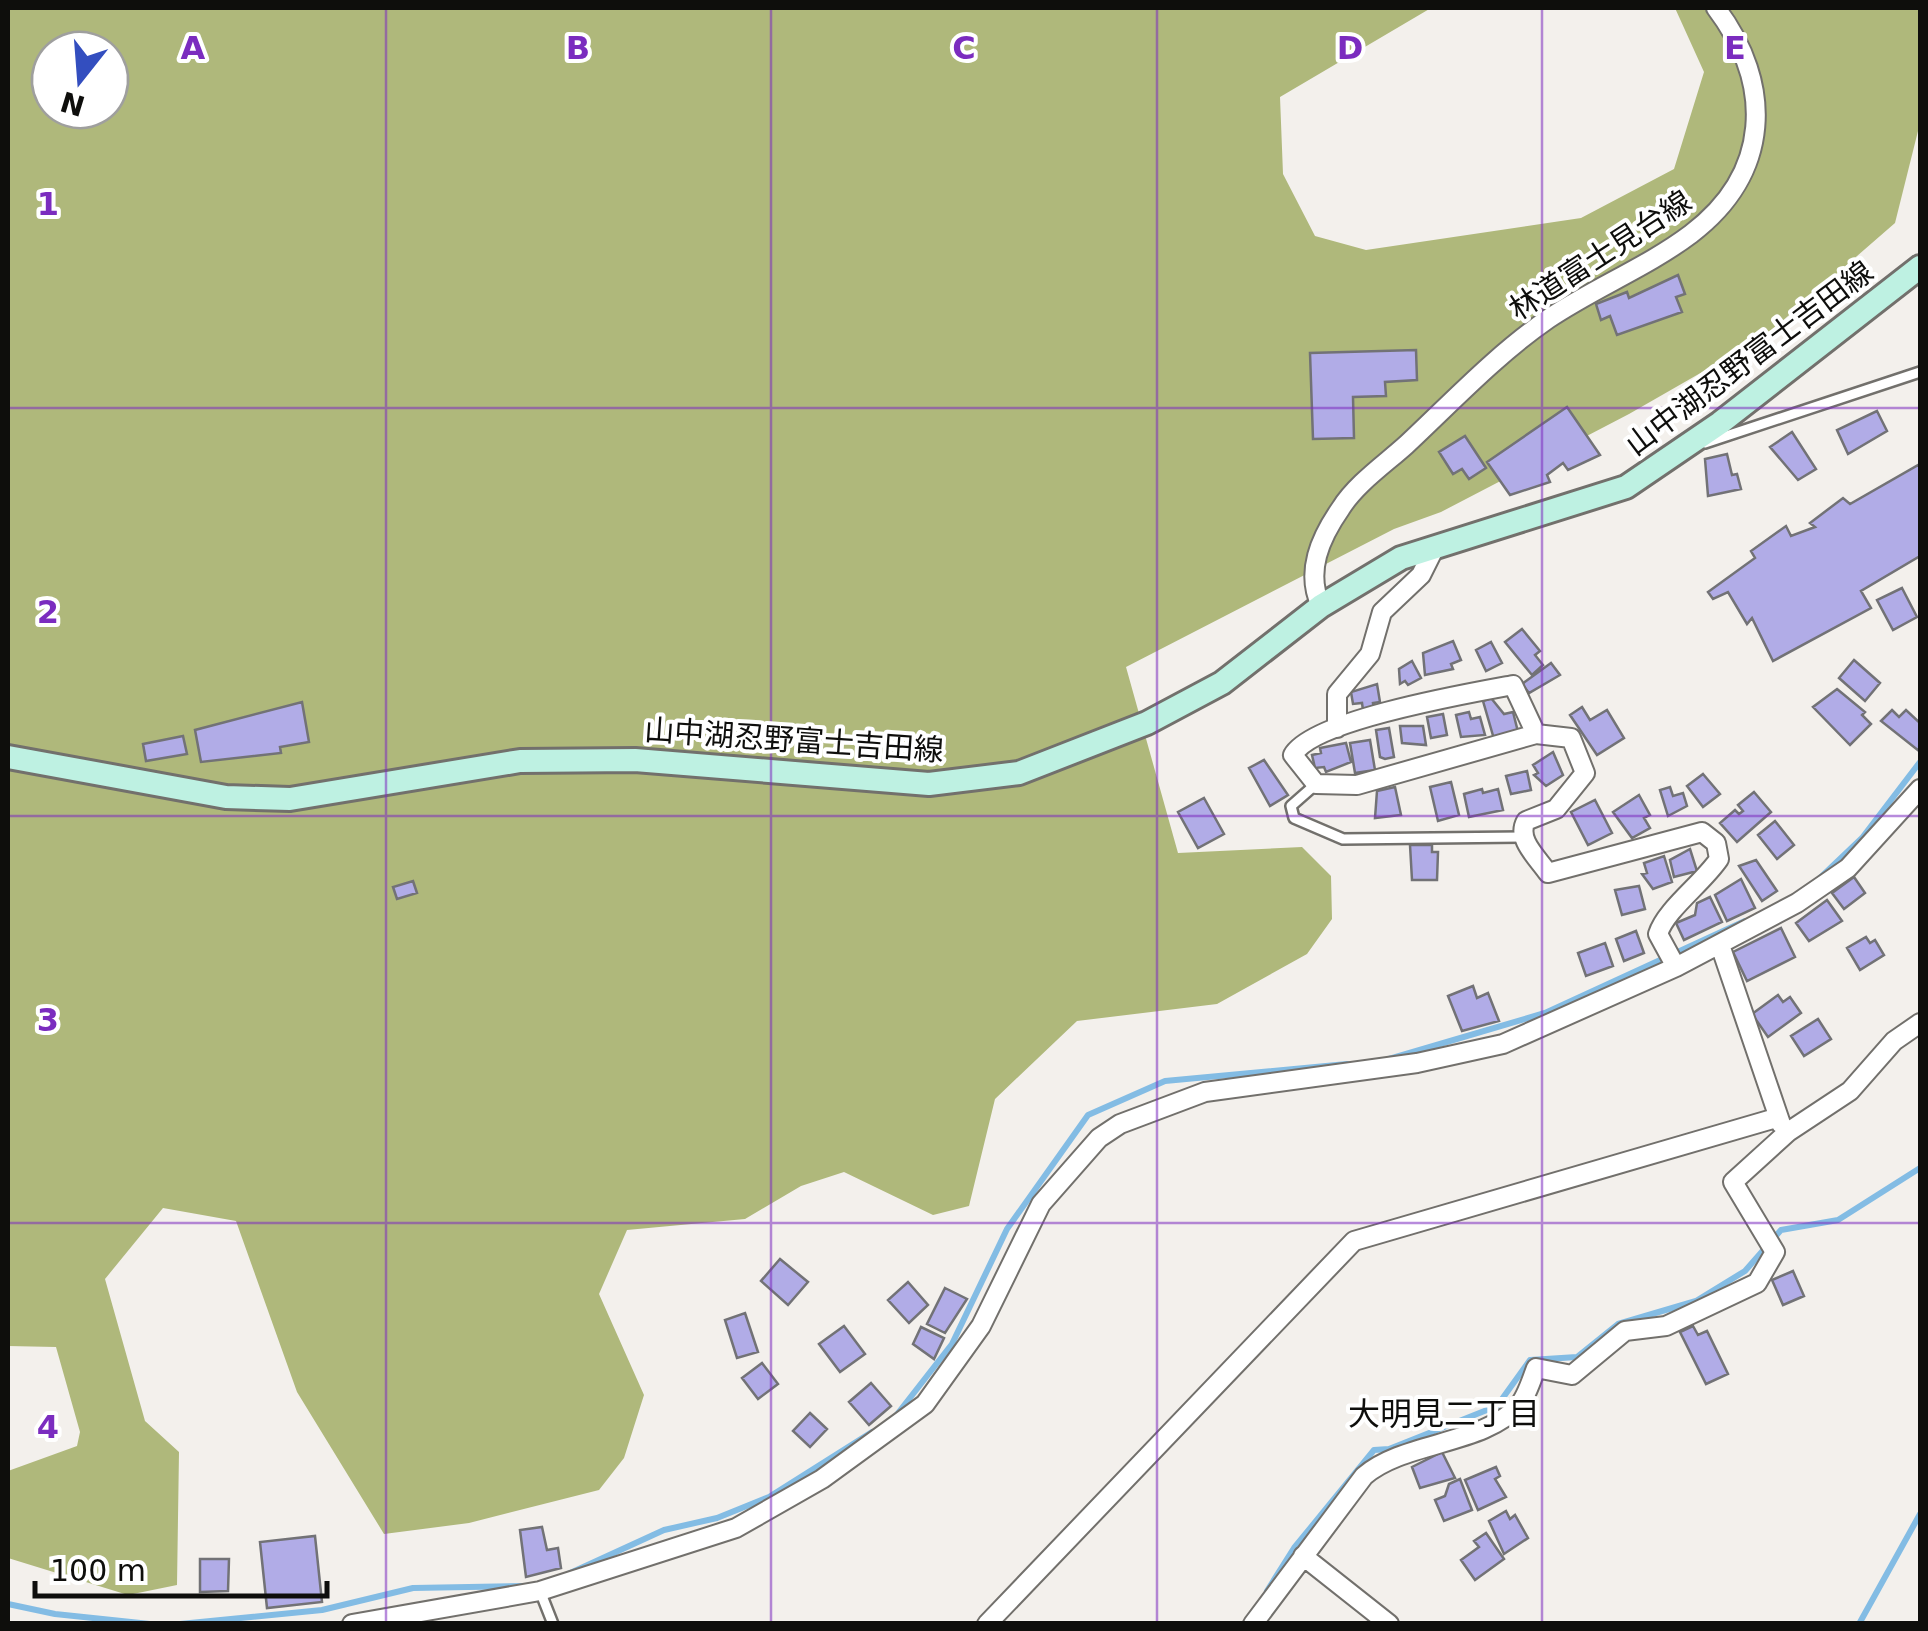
<svg xmlns="http://www.w3.org/2000/svg" width="1928" height="1631" font-family="'DejaVu Sans','Noto Sans JP',sans-serif">
<rect width="100%" height="100%" fill="#f3f0ec"/>
<!-- forest -->
<path fill="#afb87b" fill-rule="evenodd" d="M8,8H1431L1280,97L1283,174L1315,236L1366,250L1581,218L1674,169L1704,72L1675,8H1920V123L1895,223L1765,336L1629,414L1441,512L1394,529L1126,667L1178,853L1302,847L1331,876L1332,919L1307,954L1217,1004L1077,1021L995,1099L969,1206L933,1215L844,1172L801,1186L745,1219L627,1230L599,1294L644,1395L624,1458L599,1490L469,1523L384,1534L297,1392L236,1221L163,1208L105,1279L145,1421L179,1452L177,1585L128,1595L8,1558V1471L77,1446L80,1432L56,1347L8,1346ZM50,50H110V110H50Z"/>
<g fill="none" stroke-linecap="round" stroke-linejoin="round">
<!-- stream -->
<path stroke="#83bce4" stroke-width="6" d="M1820,878L1862,838L1920,762
M1389,1059L1545,1013L1745,921
M895,1417L952,1344L1007,1229L1088,1115L1165,1081L1347,1064
M568,1574L664,1530L717,1518L769,1497L872,1432
M1267,1591L1294,1548L1374,1450L1389,1449L1497,1406L1530,1360L1577,1357L1618,1324L1696,1301L1745,1271L1781,1230L1838,1220L1920,1168
M8,1604L55,1614L150,1624
M180,1624L322,1610L413,1588L528,1586
M1859,1624L1920,1514"/>
</g>
<!-- building -->
<path fill="#b1ace7" stroke="#727276" stroke-width="2.5" d="M1678,275L1685,294L1676,297L1682,312L1617,335L1610,316L1601,320L1596,304L1627,292L1629,298Z
M1416,350L1417,380L1385,382L1386,396L1353,397L1354,438L1313,439L1310,353Z
M1567,407L1600,455L1568,470L1563,463L1547,475L1550,482L1510,495L1487,462Z
M1877,411L1887,431L1848,454L1837,430Z
M1792,432L1816,469L1798,480L1770,447Z
M1465,436L1486,468L1469,479L1462,469L1453,474L1439,452Z
M1727,454L1732,475L1737,474L1741,489L1708,496L1705,459Z
M1920,464V556L1861,591L1871,608L1773,661L1752,618L1747,624L1728,592L1713,599L1708,592L1755,558L1751,551L1786,526L1791,536L1815,527L1810,523L1843,498L1850,504Z
M1902,588L1917,617L1893,630L1877,600Z
M1522,629L1540,651L1535,655L1543,665L1532,675L1505,642Z
M1453,641L1461,660L1451,664L1453,669L1425,675L1423,653Z
M1491,642L1502,663L1486,671L1476,650Z
M1854,660L1880,683L1865,701L1839,678Z
M1412,661L1421,678L1408,685L1405,681L1400,684L1399,669Z
M1551,663L1560,675L1529,693L1522,684Z
M1377,684L1380,702L1373,703L1374,709L1363,710L1362,703L1353,704L1351,692Z
M1837,689L1865,712L1862,715L1871,724L1850,745L1813,707Z
M1491,698L1504,714L1513,712L1518,732L1494,739L1483,701Z
M302,702L309,742L280,747L281,753L201,762L195,730Z
M1582,707L1590,720L1607,710L1624,738L1597,755L1570,715Z
M1892,710L1899,717L1906,710L1920,723L1919,751L1881,721Z
M1469,712L1471,719L1480,717L1485,735L1461,737L1456,715Z
M1443,714L1447,735L1431,738L1427,717Z
M1400,726H1423L1426,745L1402,743Z
M1389,728L1394,757L1385,759L1380,757L1376,730Z
M183,736L187,754L146,761L143,744Z
M1370,740L1375,770L1355,773L1350,743Z
M1346,743L1351,762L1326,772L1324,767L1315,768L1312,755L1321,753L1320,748Z
M1553,752L1563,775L1546,786L1534,775L1538,773L1533,765Z
M1264,760L1288,795L1270,806L1249,768Z
M1527,771L1531,790L1511,794L1506,776Z
M1703,774L1720,794L1703,807L1687,786Z
M1451,782L1459,815L1438,821L1430,787Z
M1395,787L1401,815L1375,818L1377,791Z
M1670,787L1673,796L1683,793L1687,806L1668,816L1660,790Z
M1482,789L1483,793L1498,789L1503,810L1469,817L1464,794Z
M1754,792L1771,812L1737,842L1720,823L1735,810L1739,814L1743,811L1738,805Z
M1639,795L1650,815L1644,818L1650,828L1632,838L1613,812Z
M1204,798L1224,834L1198,848L1178,812Z
M1595,800L1612,833L1588,845L1571,812Z
M1775,821L1794,845L1777,859L1758,835Z
M1410,845H1432V852H1438L1437,880H1412Z
M1690,849L1697,871L1674,877L1670,860Z
M1664,856L1672,882L1653,889L1642,874L1647,873L1644,863Z
M1756,860L1777,891L1762,901L1739,866Z
M1854,877L1865,893L1844,909L1832,893Z
M1741,879L1755,908L1727,921L1715,895Z
M413,881L417,893L397,899L393,887Z
M1639,886L1645,909L1622,915L1615,890Z
M1710,897L1722,922L1684,940L1676,923L1695,915L1697,903Z
M1827,900L1842,921L1809,941L1796,923Z
M1781,928L1795,957L1747,981L1733,952Z
M1636,931L1644,953L1624,961L1616,939Z
M1866,937L1870,943L1875,940L1884,955L1860,970L1847,948Z
M1605,943L1613,966L1586,976L1578,953Z
M1473,986L1477,998L1488,993L1499,1021L1462,1031L1448,996Z
M1778,995L1783,1002L1790,997L1801,1013L1768,1037L1752,1014Z
M1818,1019L1831,1039L1804,1056L1791,1036Z
M780,1259L808,1282L788,1305L761,1281Z
M1793,1271L1804,1296L1783,1305L1772,1280Z
M908,1282L928,1305L909,1323L888,1300Z
M945,1288L967,1299L945,1333L927,1324Z
M745,1313L758,1352L737,1358L725,1320Z
M844,1326L865,1354L840,1372L819,1344Z
M1693,1326L1698,1335L1707,1331L1728,1374L1706,1384L1680,1332Z
M921,1327L944,1338L934,1359L913,1344Z
M762,1363L778,1384L758,1399L742,1378Z
M871,1383L891,1406L869,1425L849,1402Z
M810,1413L827,1429L810,1447L793,1431Z
M1442,1452L1455,1478L1420,1488L1412,1467Z
M1496,1467L1500,1476L1495,1479L1506,1497L1478,1510L1465,1480Z
M1460,1479L1472,1510L1444,1521L1435,1500L1445,1496L1449,1484Z
M1506,1511L1510,1519L1515,1515L1528,1538L1504,1554L1489,1521Z
M542,1527L547,1550L558,1548L561,1568L526,1577L520,1530Z
M1486,1533L1504,1559L1475,1580L1461,1560L1479,1547L1474,1541Z
M315,1536L322,1602L267,1608L260,1542Z
M200,1559H229L228,1591L200,1592Z"/>
<g fill="none" stroke-linecap="round" stroke-linejoin="round">
<defs>
<path id="lane" d="M1705,443L1920,372
M1316,784L1291,806L1294,818L1343,839L1522,837
M540,1591L553,1624"/>
<path id="street" d="M1321,606C1305,572 1320,538 1341,508C1356,484 1385,464 1406,445C1452,402 1496,355 1548,319C1594,288 1647,267 1691,234C1771,173 1774,85 1716,8
M1337,728V694L1370,654L1382,612L1421,575L1435,547
M1536,734L1357,785L1316,784L1293,755C1312,720 1470,693 1513,685L1536,734L1571,738L1585,773L1556,809L1526,821C1516,839 1537,857 1548,873L1702,832L1716,843L1719,859C1702,884 1666,909 1658,934L1676,967
M1720,945L1781,1124
M1303,1556L1389,1624
M352,1624L540,1591L736,1528L822,1479L925,1404L981,1326L1041,1204L1099,1138L1120,1124L1205,1092L1417,1063L1503,1044L1676,967L1797,903L1848,868L1920,789
M987,1624L1354,1241L1776,1118
M1253,1624L1364,1476C1404,1441 1486,1445 1520,1404C1527,1395 1532,1379 1536,1368L1572,1375L1625,1331L1666,1326L1757,1283L1775,1252L1733,1182L1788,1132L1850,1091L1894,1041L1920,1023"/>
<path id="secondary" d="M8,757L226,797L290,799L520,761L635,760L929,784L1019,773L1147,723L1222,683L1321,606L1401,558L1626,487L1720,423L1920,267"/>
</defs>
<!-- lane casing -->
<use href="#lane" stroke="#72706c" stroke-width="14"/>
<!-- street casing -->
<use href="#street" stroke="#72706c" stroke-width="22"/>
<!-- secondary casing -->
<use href="#secondary" stroke="#72706c" stroke-width="28"/>
<!-- lane -->
<use href="#lane" stroke="#fff" stroke-width="9"/>
<!-- street -->
<use href="#street" stroke="#fff" stroke-width="18"/>
<!-- secondary -->
<use href="#secondary" stroke="#bef1e2" stroke-width="22"/>
</g>
<!-- grid -->
<path fill="none" stroke="#7b2cbf" stroke-width="2.5" stroke-opacity="0.55" d="M386,8V1624M771,8V1624M1157,8V1624M1542,8V1624M8,408H1920M8,816H1920M8,1223H1920"/>
<g text-anchor="middle" dominant-baseline="central" stroke-width="8" stroke-linejoin="round" paint-order="stroke">
<!-- street labels -->
<g font-size="30" fill="#0e0e0c" stroke="#fff">
<text transform="translate(1600 255) rotate(-33)">林道富士見台線</text>
<text transform="translate(1749 358) rotate(-37)">山中湖忍野富士吉田線</text>
<text transform="translate(794 740) rotate(4)">山中湖忍野富士吉田線</text>
</g>
<!-- neighbourhood labels -->
<g font-size="32" fill="#0e0e0c" stroke="#fff">
<text x="1444" y="1414">大明見二丁目</text>
</g>
</g>
<g font-size="32" text-anchor="middle" font-weight="bold" fill="#7b2cbf" stroke="#fff" stroke-width="8" stroke-linejoin="round" paint-order="stroke">
<text x="193" y="59">A</text>
<text x="578" y="59">B</text>
<text x="964" y="59">C</text>
<text x="1350" y="59">D</text>
<text x="1735" y="59">E</text>
<text x="48" y="215">1</text>
<text x="48" y="623">2</text>
<text x="48" y="1031">3</text>
<text x="48" y="1438">4</text>
</g>
<!-- border -->
<rect width="1928" height="1631" fill="none" stroke="#0e0e0c" stroke-width="20"/>
<!-- north arrow -->
<g transform="translate(80 80) rotate(197)"><circle r="48" fill="#ffffff" stroke="#9f9f9e" stroke-width="2.5"/>
<path d="M0-8L18 38L0 25L-18 38Z" fill="#334ebf"/>
<text y="-15" font-size="28" font-weight="bold" text-anchor="middle" fill="#0e0e0c">N</text>
</g>
<!-- scale -->
<path d="M35 1581v15h292v-15" fill="none" stroke="#0e0e0c" stroke-width="5"/>
<text x="50" y="1581" font-size="30" fill="#0e0e0c" stroke="#ffffff" stroke-width="8" paint-order="stroke">100 m</text>
</svg>
